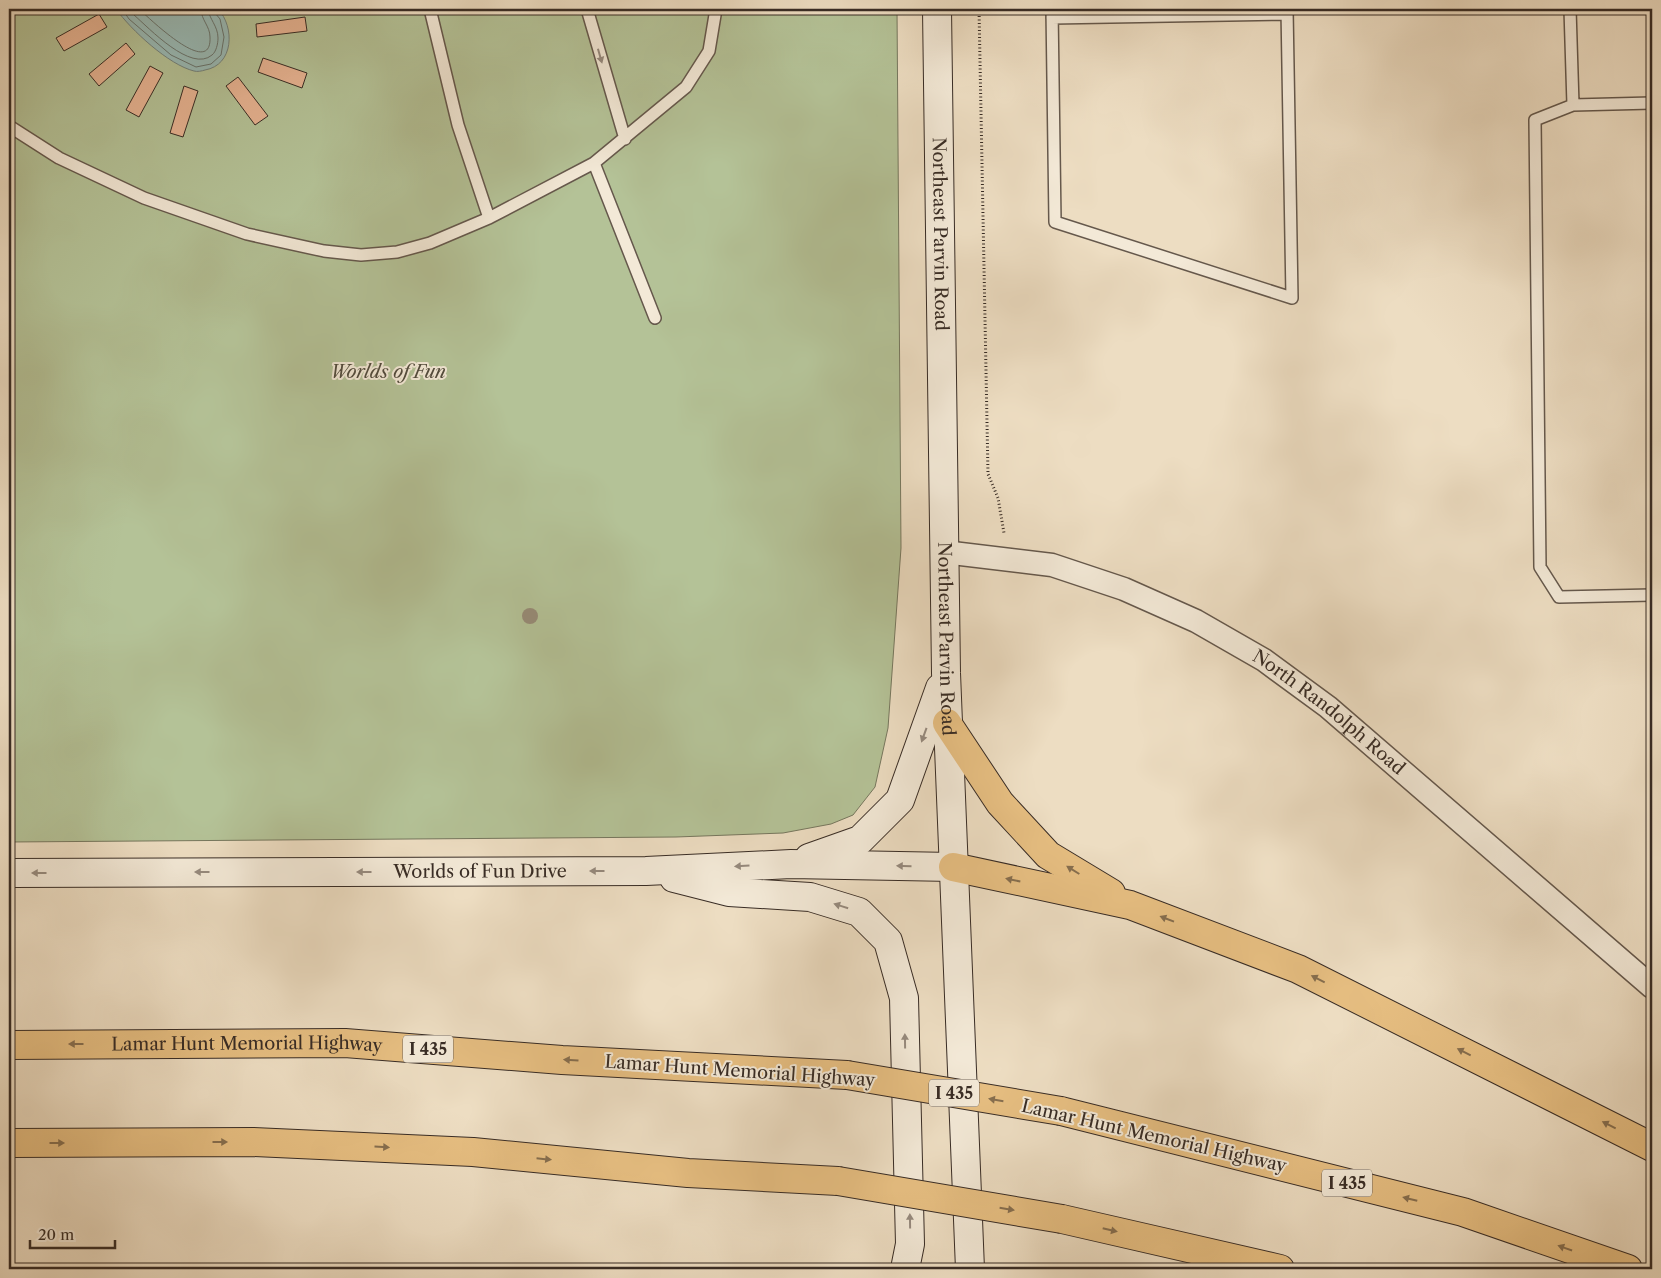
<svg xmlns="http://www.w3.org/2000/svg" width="1661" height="1278" font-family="'Libre Caslon Text',serif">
<rect width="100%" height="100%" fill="#edddc2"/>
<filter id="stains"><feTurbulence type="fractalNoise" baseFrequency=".004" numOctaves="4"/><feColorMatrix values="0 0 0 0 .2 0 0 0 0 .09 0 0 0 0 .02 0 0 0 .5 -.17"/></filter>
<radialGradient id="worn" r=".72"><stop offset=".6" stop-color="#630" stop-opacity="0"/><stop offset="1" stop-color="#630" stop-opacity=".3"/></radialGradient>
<!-- green -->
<path fill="#b4c297" stroke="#76775e" d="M9,9H897L901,548L888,728L875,787L853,815L831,824L783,833L676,837L9,842Z"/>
<!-- water -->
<path fill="#99bbb7" stroke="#72827d" d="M116,9H218C235,27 234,65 205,70C202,71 197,72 194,71C169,65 131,30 116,9Z"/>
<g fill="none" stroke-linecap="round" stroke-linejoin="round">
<!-- shore -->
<path stroke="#68746e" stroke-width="1" d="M122,9L129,19L171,55L196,67L211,64L221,55L224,37L220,19L215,13V9
M130,9L134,15C149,28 191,73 212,55C216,52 218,44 218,38C218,26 209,19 208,9
M139,9C148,17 212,80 210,37C210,26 201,20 201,9"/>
</g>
<!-- building -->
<path fill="#e6b392" stroke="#382c25" d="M99,14L107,27L64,51L56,38Z
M305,17L307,31L257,37L256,24Z
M126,43L135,54L99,86L89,74Z
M263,58L307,73L302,88L258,72Z
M150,66L163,73L139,117L126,110Z
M238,77L268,116L255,125L226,86Z
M184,86L198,91L183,137L170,133Z"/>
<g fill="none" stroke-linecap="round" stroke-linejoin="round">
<defs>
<path id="lane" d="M430,9L458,125L489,218
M587,9L625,139
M1052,9L1055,222L1292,298L1287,9
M1570,9L1573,105L1652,103
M1052,18L1287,14
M1573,105L1535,120L1540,567L1559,597L1652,595
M9,126L59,158L144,198L247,234L324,251L361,255L397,252L430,243L489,218L594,163L686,87L709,51L716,9
M594,163L655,318"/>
<g id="street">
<path id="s1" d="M944,552L1052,565L1124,589L1196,621L1264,660L1328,707L1652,987"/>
</g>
<g id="secondary">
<path id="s2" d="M937,9L946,673L970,1269"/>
<path d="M809,858L860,840L900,800L940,688"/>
<path id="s3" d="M9,873L646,871L791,864L953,867"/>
<path d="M674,878L729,892L810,897L859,912L888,941L904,998L910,1244L905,1269"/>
</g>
<g id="highway">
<path d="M947,723L1000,803L1048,855L1111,893"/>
<path d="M953,867L1130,905L1298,969L1652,1147"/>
<path id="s4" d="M9,1045L345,1043L562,1060L847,1075"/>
<path d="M1061,1111L1463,1212L1628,1269"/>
<path d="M9,1143L253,1142L473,1152L688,1173L838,1181"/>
<path d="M1062,1219L1280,1269"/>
</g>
</defs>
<!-- lane casing -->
<use href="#lane" stroke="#65584c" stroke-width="14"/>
<!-- street casing -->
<use href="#street" stroke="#65584c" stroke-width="25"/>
<!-- secondary casing -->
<use href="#secondary" stroke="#382c25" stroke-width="30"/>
<!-- highway casing -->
<use href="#highway" stroke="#382c25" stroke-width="30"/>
<!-- path -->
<path stroke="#382c25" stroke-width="3" stroke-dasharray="1 2.5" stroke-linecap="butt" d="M979,9L988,474L998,498L1004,533"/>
<!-- lane -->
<use href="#lane" stroke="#f3e9d7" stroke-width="11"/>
<!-- street -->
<use href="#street" stroke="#f3e9d7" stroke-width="22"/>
<!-- secondary -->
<use href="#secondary" stroke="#f3e9d7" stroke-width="28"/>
<!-- highway -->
<use href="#highway" stroke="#e6be81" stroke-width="28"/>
<defs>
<path id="highway-bridge" d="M847,1075L1061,1111
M838,1181L1062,1219"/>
</defs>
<!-- highway-bridge casing -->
<use href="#highway-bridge" stroke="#382c25" stroke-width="30" stroke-linecap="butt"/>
<!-- highway-bridge -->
<use href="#highway-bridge" stroke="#e6be81" stroke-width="28"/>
</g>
<!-- trees -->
<circle fill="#978c78" cx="530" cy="616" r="8"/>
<!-- one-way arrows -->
<defs><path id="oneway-solid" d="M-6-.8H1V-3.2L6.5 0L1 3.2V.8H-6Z" transform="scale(1.25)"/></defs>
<g fill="#968a7e">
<use href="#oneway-solid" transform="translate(600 56) rotate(74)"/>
<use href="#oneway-solid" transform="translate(924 735) rotate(110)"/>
<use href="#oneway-solid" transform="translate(742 866) rotate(177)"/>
<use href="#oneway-solid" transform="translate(904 866) rotate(-179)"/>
<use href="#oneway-solid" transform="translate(597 871) rotate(180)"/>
<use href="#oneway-solid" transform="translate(202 872) rotate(180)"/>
<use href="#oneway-solid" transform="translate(364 872) rotate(180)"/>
<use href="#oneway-solid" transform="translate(39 873) rotate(180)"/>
<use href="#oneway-solid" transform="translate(841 906) rotate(-163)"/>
<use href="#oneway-solid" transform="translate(905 1041) rotate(-91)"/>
<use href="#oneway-solid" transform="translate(910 1221) rotate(-91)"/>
</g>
<g fill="#866e4e">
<use href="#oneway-solid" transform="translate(1073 870) rotate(-148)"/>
<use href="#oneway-solid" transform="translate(1013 880) rotate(-168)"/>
<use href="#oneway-solid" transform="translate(1167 919) rotate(-159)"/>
<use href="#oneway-solid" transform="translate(1318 979) rotate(-153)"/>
<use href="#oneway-solid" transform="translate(76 1044) rotate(180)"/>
<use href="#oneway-solid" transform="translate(1464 1052) rotate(-153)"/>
<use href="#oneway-solid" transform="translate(571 1060) rotate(-177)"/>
<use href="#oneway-solid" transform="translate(996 1100) rotate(-170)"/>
<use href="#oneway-solid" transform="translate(1609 1125) rotate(-153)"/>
<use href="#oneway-solid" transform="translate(220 1142)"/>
<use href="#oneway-solid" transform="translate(57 1143)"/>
<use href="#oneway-solid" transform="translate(382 1147) rotate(3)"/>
<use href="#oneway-solid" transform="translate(544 1159) rotate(6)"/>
<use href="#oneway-solid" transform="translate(1410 1199) rotate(-166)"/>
<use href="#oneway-solid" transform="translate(1007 1209) rotate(9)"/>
<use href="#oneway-solid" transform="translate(1110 1230) rotate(13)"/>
<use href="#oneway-solid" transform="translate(1565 1248) rotate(-161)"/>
</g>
<g text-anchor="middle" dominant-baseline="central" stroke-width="4" stroke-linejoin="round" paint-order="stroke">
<!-- shield labels -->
<g fill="#f3e9d7" stroke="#70655a" stroke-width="1">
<rect x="403" y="1035.5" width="50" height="27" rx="4"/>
<rect x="929" y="1079.5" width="50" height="27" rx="4"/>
<rect x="1322" y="1169.5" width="50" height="27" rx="4"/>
</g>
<g font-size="16" font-weight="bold" fill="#382c25">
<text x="428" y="1049">I 435</text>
<text x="954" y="1093">I 435</text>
<text x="1347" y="1183">I 435</text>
</g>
<!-- street labels -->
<g font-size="18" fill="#382c25" stroke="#f3e9d7">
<text stroke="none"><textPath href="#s2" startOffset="225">Northeast Parvin Road</textPath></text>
<text stroke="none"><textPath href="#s2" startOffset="630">Northeast Parvin Road</textPath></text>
<text stroke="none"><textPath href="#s1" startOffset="425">North Randolph Road</textPath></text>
<text stroke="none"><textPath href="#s3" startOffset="471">Worlds of Fun Drive</textPath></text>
<text stroke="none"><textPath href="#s4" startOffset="238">Lamar Hunt Memorial Highway</textPath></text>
<text transform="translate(740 1071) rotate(4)">Lamar Hunt Memorial Highway</text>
<text transform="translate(1154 1136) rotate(13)">Lamar Hunt Memorial Highway</text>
</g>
<!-- park labels -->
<g font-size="18" font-style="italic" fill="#514a3c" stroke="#f3e9d7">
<text x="388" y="372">Worlds of Fun</text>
</g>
</g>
<!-- margin -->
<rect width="1661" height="1278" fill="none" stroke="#edddc2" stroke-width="30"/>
<rect x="10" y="10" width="1641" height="1258" fill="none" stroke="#382c25" stroke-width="2.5"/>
<rect x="15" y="15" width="1631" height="1248" fill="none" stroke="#382c25"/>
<!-- scale -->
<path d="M30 1240v8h85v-8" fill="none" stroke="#382c25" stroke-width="2.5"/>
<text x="38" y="1240" font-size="15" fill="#382c25" stroke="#f3e9d7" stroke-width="4" paint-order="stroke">20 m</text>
<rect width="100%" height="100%" filter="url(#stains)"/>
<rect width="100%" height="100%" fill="url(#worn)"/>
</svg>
